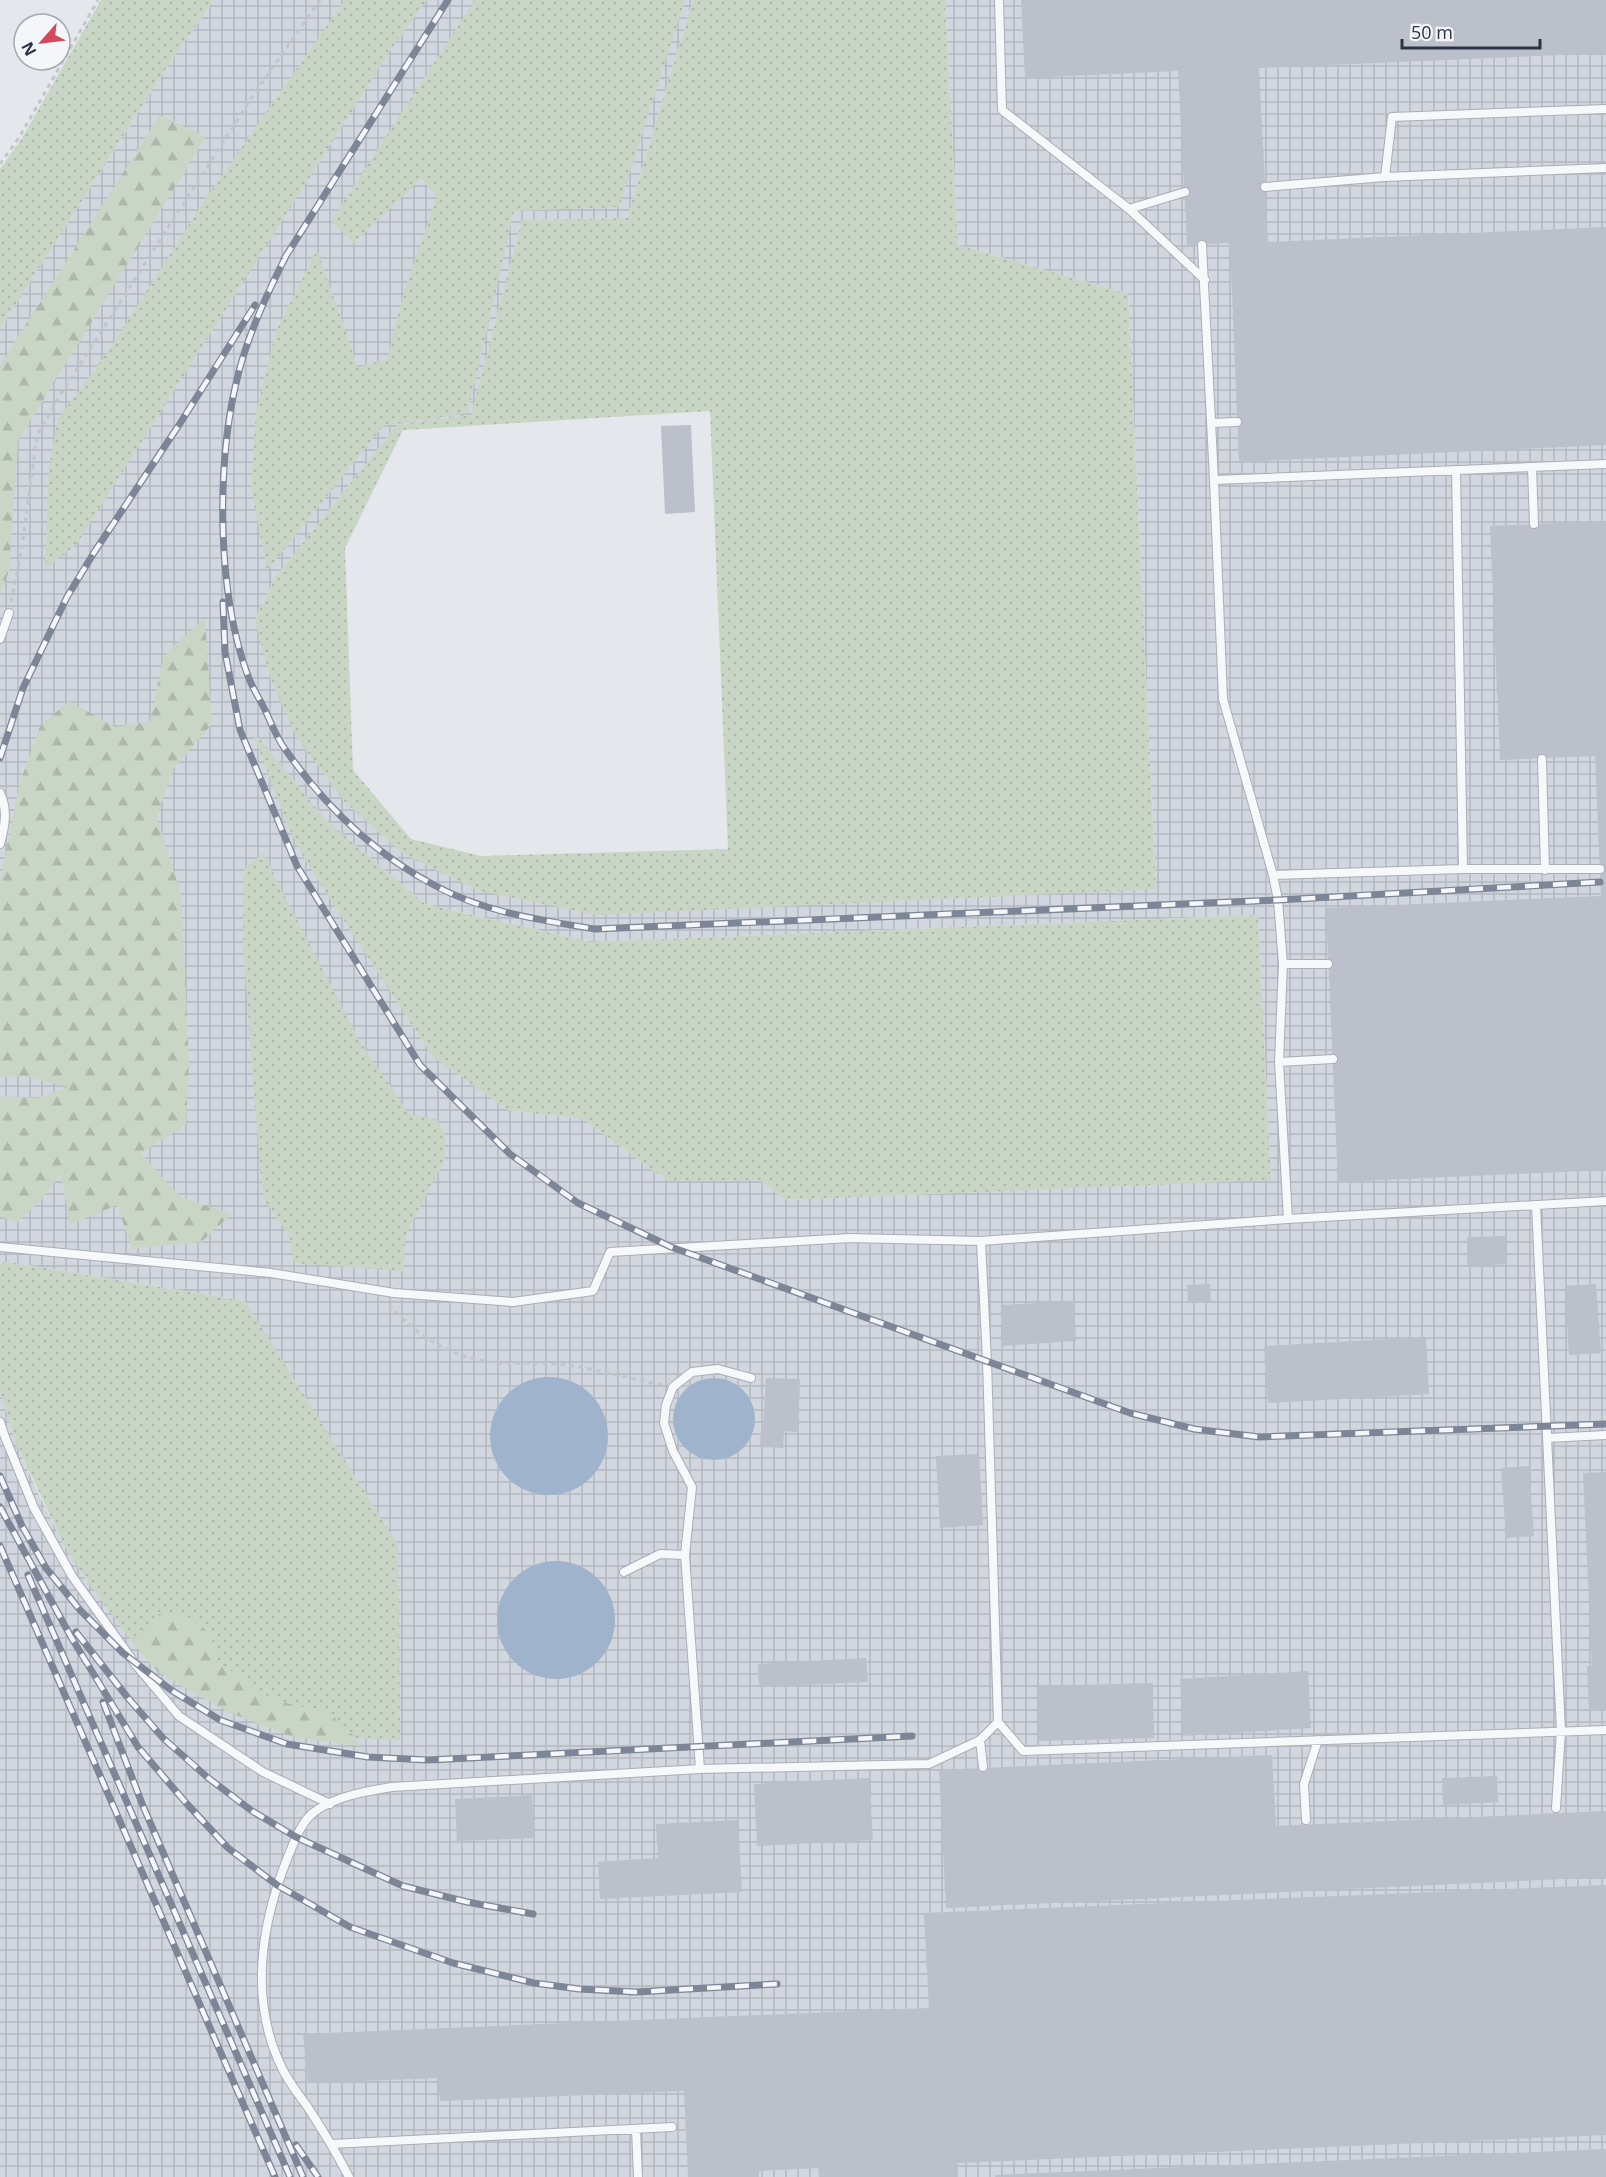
<svg xmlns="http://www.w3.org/2000/svg" width="1606" height="2177" font-family="'Open Sans',sans-serif">
<defs>
<pattern id="industrial-grid" width="8" height="8" patternUnits="userSpaceOnUse" patternTransform="scale(1.5)"><rect width="8" height="8" fill="#d2d6de"/><path d="M0 4h8M4 0v8" fill="none" stroke="#b4b8c0"/></pattern>
<pattern id="grass-dots" width="8" height="8" patternUnits="userSpaceOnUse" patternTransform="scale(1.5)"><rect width="8" height="8" fill="#c9d6c5"/><path d="M2 2h.1M6 6h.1" fill="none" stroke="#adb8ab" stroke-width="1.8" stroke-linecap="round"/></pattern>
<pattern id="forest-firs" width="22" height="20" patternUnits="userSpaceOnUse" patternTransform="scale(1.5)"><rect width="22" height="20" fill="#c9d6c5"/><path d="M5 1l3.5 6h-7zM16 11l3.5 6h-7z" fill="#adb8ab"/></pattern>
</defs>
<rect width="100%" height="100%" fill="#e4e7ec"/>
<!-- industrial -->
<path fill="url(#industrial-grid)" fill-rule="evenodd" d="M214,0H693L627,218L522,220L471,416L397,425L274,579L255,620L403,854L1156,888L1128,294L958,245L945,0H1606V2177H0V1392L16,1443L38,1493L64,1545L87,1581L245,1301L8,1262L0,1264V329L171,61ZM260,739L325,819L425,904L590,942L1258,915L1271,1179L785,1200L760,1180L668,1181L583,1119L508,1110Z"/>
<!-- grass -->
<path fill="url(#grass-dots)" fill-rule="evenodd" d="M101,0H214L171,61L0,329V169L22,138Z
M345,0H427L390,51L76,545L45,569L49,467L58,419L109,350L202,204Z
M475,0H685L619,207L514,211L468,413L383,426L267,571L251,486L256,413L276,331L317,250L358,367L387,359L403,295L437,196L421,179L354,243L331,221Z
M693,0H945L958,245L1128,294L1156,889L598,915L480,891L403,854L344,801L297,738L270,678L255,620L274,579L397,425L471,415L522,220L627,218ZM710,411L728,849L481,856L411,839L353,770L345,548L403,430Z
M254,736L260,739L325,819L425,904L590,942L1258,915L1271,1180L785,1200L760,1180L668,1181L583,1119L508,1110L432,1056L305,860L288,826Z
M264,853L280,887L359,1040L409,1114L437,1120L445,1134V1159L406,1234L403,1271L294,1263L289,1236L263,1198L253,1080L243,942L244,868Z
M8,1262L245,1301L398,1545L400,1740L356,1738L329,1713L273,1700L216,1661L211,1634L159,1614L131,1640L87,1581L64,1545L16,1443L0,1392V1264Z"/>
<!-- forest -->
<path fill="url(#forest-firs)" d="M160,115L206,137L18,441L9,571L0,594V365Z
M205,618L212,724L173,769L157,817L181,894L189,1061L186,1125L141,1153L180,1197L232,1214L201,1242L132,1249L117,1205L70,1225L61,1173L41,1200L17,1223L0,1216V1096L38,1098L69,1087L23,1076L0,1077V881L19,786L40,726L69,701L115,727L150,721L163,659L171,648Z
M159,1614L187,1616L211,1634L216,1661L273,1700L329,1713L356,1738L359,1746L290,1736L228,1712L158,1672L131,1641Z"/>
<!-- water -->
<path fill="#9fb4cc" d="M490 1436a59 59 0 1 1 118 0a59 59 0 1 1-118 0Z
M673 1419a41 41 0 1 1 82 0a41 41 0 1 1-82 0Z
M497 1620a59 59 0 1 1 118 0a59 59 0 1 1-118 0Z"/>
<!-- building -->
<path fill="#bbc0ca" d="M1021,0H1606V53L1259,68L1268,242L1606,227V445L1239,462L1230,243L1187,245L1178,71L1025,78Z
M691,425L695,512L665,514L661,426Z
M1606,521V1170L1338,1182L1326,908L1601,896L1595,756L1500,760L1490,526Z
M1506,1236L1507,1264L1467,1266V1237Z
M1210,1284L1211,1302L1188,1303L1187,1285Z
M1596,1284L1601,1353L1569,1355L1565,1286Z
M1074,1301L1076,1341L1003,1346L1001,1305Z
M1426,1337L1429,1394L1268,1403L1264,1346Z
M766,1378L800,1379L798,1432L784,1431L783,1448L760,1447L761,1430H763Z
M979,1454L983,1525L940,1528L936,1456Z
M1529,1466L1534,1536L1506,1538L1501,1468Z
M1606,1472V1709L1589,1710L1587,1666H1592L1583,1473Z
M866,1658L868,1682L759,1687L758,1664Z
M1308,1671L1311,1728L1183,1736L1180,1679Z
M1153,1683L1154,1738L1039,1741L1038,1686Z
M1272,1755L1276,1826L1606,1811V1877L946,1908L939,1770Z
M1497,1776L1498,1802L1443,1805L1442,1778Z
M869,1778L873,1840L757,1846L754,1784Z
M532,1795L534,1838L457,1841L455,1799Z
M738,1820L742,1892L600,1899L598,1862L658,1858L656,1824Z
M1606,1885V2135L958,2163V2177H819L818,2168L759,2171V2177H688L684,2091L440,2101L438,2078L308,2083L303,2034L929,2008L924,1913Z
M1606,2149V2177H995V2175Z"/>
<g fill="none" stroke-linecap="round" stroke-linejoin="round">
<defs>
<path id="lane" d="M999,0L1002,110L1129,209L1205,280
M1385,177L1392,117L1606,109
M1265,187L1385,177L1606,168
M1129,209L1185,192
M1202,245L1214,480L1606,464
M1211,423L1237,422
M1532,467L1534,524
M1456,470L1463,869H1600
M1214,480L1223,699L1273,875
M0,639L9,613
M1542,759L1545,870
M0,793C8,810 5,826 0,844
M1463,869L1273,875L1278,900L1283,964L1279,1062L1288,1219L1606,1201
M1283,964H1328
M1279,1062L1333,1059
M1536,1205L1561,1731L1556,1808
M1288,1219L981,1241L987,1361L998,1722L1023,1751L1606,1730
M0,1247L271,1273L394,1293L513,1302L593,1291L610,1252L850,1238L981,1241
M0,1422L5,1437L34,1508L72,1576L136,1665L179,1716L263,1772L330,1804
M1548,1438L1606,1435
M624,1572L660,1554L685,1555
M980,1740L983,1767
M700,1769L685,1555L692,1487L673,1451L664,1423L666,1405L673,1387L692,1372L718,1369L751,1378
M1306,1820L1304,1784L1318,1740
M636,2129L638,2177
M331,2144L672,2127
M349,2177C336,2152 322,2129 307,2106C298,2094 288,2081 282,2068C249,2001 261,1925 287,1859C294,1843 300,1823 314,1812C336,1796 367,1791 392,1787L700,1769L929,1764L980,1740L998,1722"/>
</defs>
<!-- lane casing -->
<use href="#lane" stroke="#a9aeb7" stroke-width="10"/>
<!-- path -->
<path stroke="#c2c5cb" stroke-width="3" stroke-dasharray="4.5 4.5" stroke-linecap="butt" d="M0,164L20,136L98,0
M11,602L21,554L37,435L59,397L252,97L320,0
M389,1305C421,1339 456,1361 504,1363C522,1364 541,1362 559,1364C593,1368 628,1378 662,1385"/>
<!-- lane -->
<use href="#lane" stroke="#f7f8fa" stroke-width="8"/>
<defs>
<path id="rail" d="M287,254C268,292 250,330 239,371C216,459 216,590 248,676C252,687 259,698 264,708C271,722 276,737 285,749C324,805 373,853 434,885C483,912 540,920 595,929L1278,900L1600,882
M284,259L448,0
M223,602L225,652L240,730L297,866L420,1065L510,1154L578,1203L671,1247L1130,1413L1194,1429L1259,1437L1606,1424
M0,758L23,688L67,597L95,551L179,425L255,305
M0,1476L22,1526L46,1568L80,1610L123,1653L171,1690L220,1720L287,1744L368,1757L428,1760L912,1736
M0,1507L71,1637L138,1747L187,1804L228,1848L277,1885L350,1927L453,1963L534,1983L579,1989L636,1992L777,1984
M0,1546L275,2177
M28,1575L290,2177
M76,1632L128,1698L163,1738L207,1777L252,1811L296,1837L403,1886L467,1902L533,1914
M103,1702L143,1806L303,2177
M296,2145L318,2177"/>
</defs>
<!-- rail casing -->
<use href="#rail" stroke="#7d8696" stroke-width="7"/>
<!-- rail -->
<use href="#rail" stroke="#f4f6f9" stroke-width="4.5" stroke-dasharray="14" stroke-linecap="butt"/>
</g>
<!-- north arrow -->
<g transform="translate(42 42) rotate(242)"><circle r="28" fill="#f4f6f9" stroke="#a4a8b1" stroke-width="1.5"/>
<path d="M0-4.5L10 22L0 15L-10 22Z" fill="#d1495b"/>
<text y="-9" font-size="16" font-weight="bold" text-anchor="middle" fill="#2b3445">N</text>
</g>
<!-- scale -->
<path d="M1402 39v9h138v-9" fill="none" stroke="#2b3445" stroke-width="3"/>
<text x="1411" y="39" font-size="18" fill="#2b3445" stroke="#f4f6f9" stroke-width="4.5" paint-order="stroke">50 m</text>
</svg>
